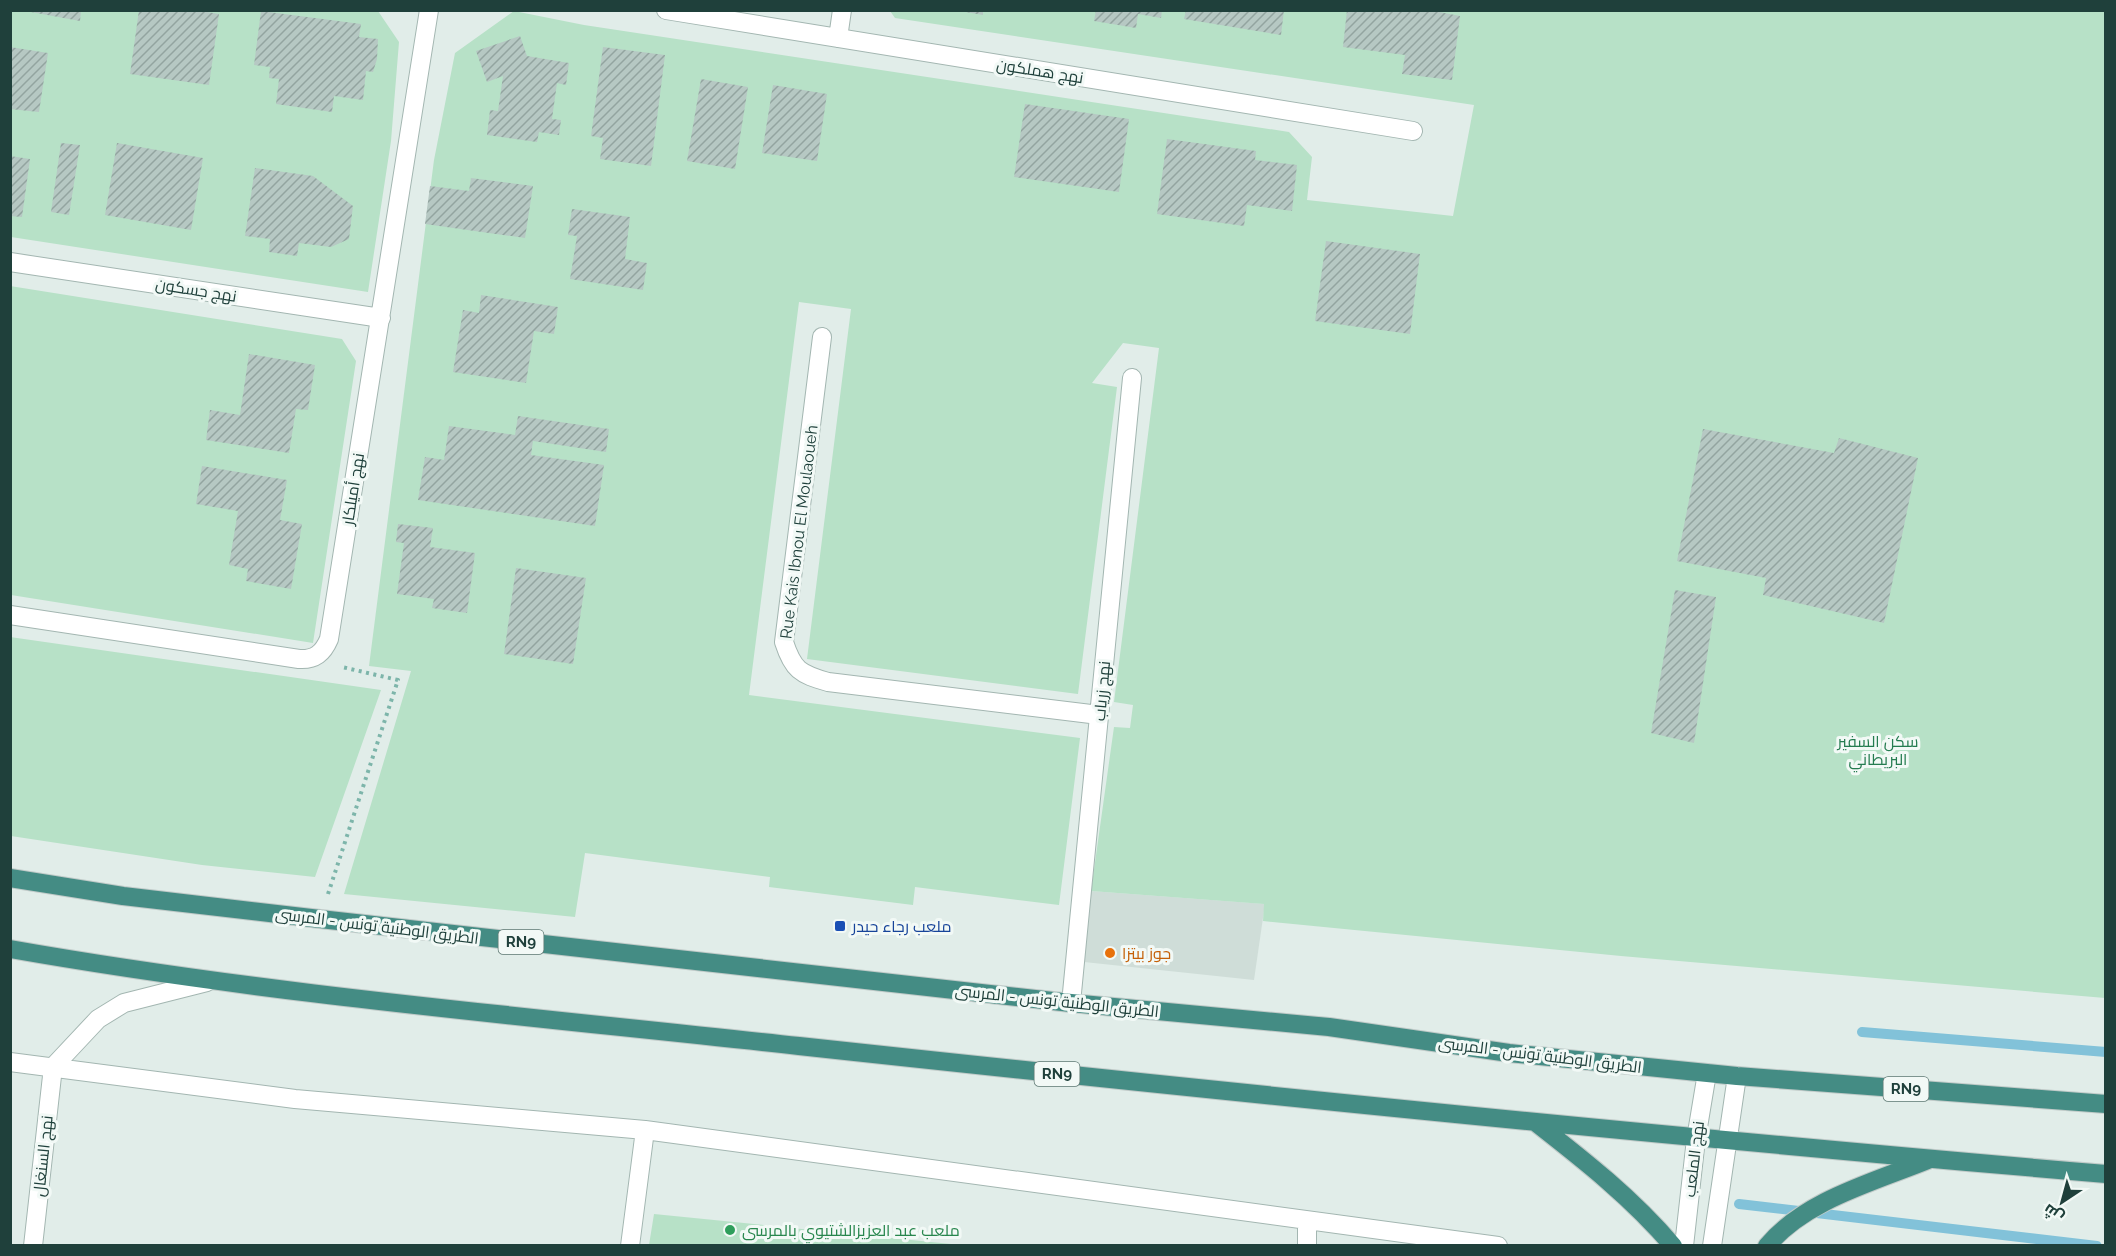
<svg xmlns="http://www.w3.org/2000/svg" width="2116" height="1256" font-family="Raleway,Cairo,sans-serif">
<defs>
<pattern id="building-hatch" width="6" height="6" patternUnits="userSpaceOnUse" patternTransform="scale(1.5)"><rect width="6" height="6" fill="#b6c8c3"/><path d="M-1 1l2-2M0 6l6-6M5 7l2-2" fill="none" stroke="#93a4a0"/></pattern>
</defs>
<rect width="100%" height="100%" fill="#e1ede9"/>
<!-- built -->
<path fill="#cfddd8" d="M1091,891L1265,904L1254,980L1084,962Z"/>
<!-- green -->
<path fill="#b7e1c7" d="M10,11H378L399,42L391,141L368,292L11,237Z
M514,11L584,25L1289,132L1312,157L1307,200L1453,216L1474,105L895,18L890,11H2105V998L1621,956L1263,921L1264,904L1091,891L1114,727L1130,728L1133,705L1114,702L1159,348L1123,343L1092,383L1117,387L1078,694L807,659L851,309L799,302L749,695L1080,738L1059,905L915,887L913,905L769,887L770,877L585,853L575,917L344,894L411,671L369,666L434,160L455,53Z
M10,286L342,339L356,361L313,643L11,595Z
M10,637L381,690L315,877L202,865L11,836Z
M654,1214L961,1245H649Z"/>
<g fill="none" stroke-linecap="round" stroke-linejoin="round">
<!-- stream -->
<path stroke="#82c2d9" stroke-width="10" d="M1862,1032L2106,1052
M1739,1204L2097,1246"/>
</g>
<!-- building -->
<path fill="url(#building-hatch)" d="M20,10H81L80,21Z
M139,10H195L219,14L209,85L130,74Z
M954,10H983V15Z
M1096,10H1162L1161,18L1138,14L1136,28L1094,21Z
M1186,10H1284L1281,35L1184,19Z
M1347,10H1429L1460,16L1452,80L1402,74L1405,55L1343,47Z
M261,11L361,24L359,37L378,39L377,59L373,72L366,71L363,100L334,96L332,112L276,104L279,79L269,78L270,67L254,65Z
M520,36L527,56L569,63L566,85L557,83L552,119L561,120L559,135L539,132L537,142L487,135L490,110L498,111L503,76L487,82L476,51Z
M10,47L48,53L39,112L10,109Z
M603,47L665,55L651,166L600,159L603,138L591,136Z
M701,79L748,87L735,169L687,161Z
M773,85L827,94L817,161L762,153Z
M1025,104L1129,119L1119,192L1014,177Z
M1167,139L1256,151L1255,160L1297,165L1292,211L1247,205L1244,226L1157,214Z
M61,143L80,145L69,215L51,212Z
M117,143L203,158L191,230L105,215Z
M10,156L30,159L22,217L10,216Z
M255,168L313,176L353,206L349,239L331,247L299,243L297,256L269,252L270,239L245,236Z
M471,178L533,186L525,238L425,224L430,186L469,191Z
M572,209L630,217L625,259L647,263L643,290L570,279L577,236L568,235Z
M1326,241L1420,254L1410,334L1315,321Z
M481,295L558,307L554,334L534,331L526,383L453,372L463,310L479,313Z
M249,354L315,365L308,410L296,409L289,453L206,440L210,410L240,415Z
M518,416L609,429L606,452L533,441L531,455L604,465L595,526L418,500L425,457L444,460L449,426L515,435Z
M1703,429L1834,453L1839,438L1918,458L1884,623L1763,595L1766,578L1677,561Z
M202,466L287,480L280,520L302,524L291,589L246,581L248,569L229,565L238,511L196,504Z
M398,524L433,528L430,547L475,553L467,613L432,608L434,599L397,594L404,543L396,542Z
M516,568L586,578L573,664L504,654Z
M1675,590L1716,597L1694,743L1651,733Z"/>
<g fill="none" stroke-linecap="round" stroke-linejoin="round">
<defs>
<path id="minor" d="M666,10L1413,131
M838,38L842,10
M10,262L381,318
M822,337L784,642C793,670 800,674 828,682L1099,715
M10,615L299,659C315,660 323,653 329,639L429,10
M1071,1003L1132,378
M10,1062L295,1099L645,1130L1498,1246
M33,1246L53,1067L98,1019L124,1003L207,982
M630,1246L645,1130
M1307,1246V1221"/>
<path id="tertiary" d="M1684,1246L1696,1139L1707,1073
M1712,1246L1737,1076"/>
<path id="trunk" d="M10,878L123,896L320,919L1071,1003L1329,1027L1509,1053L1737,1076L2106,1104
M10,949C271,995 536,1017 799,1046C1234,1093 1669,1137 2106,1174
M1535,1122C1585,1161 1632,1198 1673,1246
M1767,1246C1805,1200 1874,1182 1928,1160"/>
</defs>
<!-- minor casing -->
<use href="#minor" stroke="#a3b6b1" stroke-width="20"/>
<!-- tertiary casing -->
<use href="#tertiary" stroke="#a3b6b1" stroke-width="20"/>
<!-- trunk casing -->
<use href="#trunk" stroke="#c0cac8" stroke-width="20"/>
<!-- path -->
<path stroke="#7db5aa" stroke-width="4" stroke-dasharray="3 4.5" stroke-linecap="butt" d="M328,894L398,680L342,667"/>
<!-- minor -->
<use href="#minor" stroke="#fff" stroke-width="18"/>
<!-- tertiary -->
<use href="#tertiary" stroke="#fff" stroke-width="18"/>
<!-- trunk -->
<use href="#trunk" stroke="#448c84" stroke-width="18"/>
</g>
<!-- markers -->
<rect fill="#1a4fb4" stroke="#f2f9f6" stroke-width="2" x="834" y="920" width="12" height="12" rx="3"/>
<circle fill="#e8710a" stroke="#f2f9f6" stroke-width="2" cx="1110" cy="953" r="6"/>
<circle fill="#2e9e5b" stroke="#f2f9f6" stroke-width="2" cx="730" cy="1230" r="6"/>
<g text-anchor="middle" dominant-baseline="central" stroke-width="6" stroke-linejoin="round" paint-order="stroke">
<!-- shield labels -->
<g fill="#f2f9f6" stroke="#5e7873" stroke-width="1.5">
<rect x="498.5" y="930" width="45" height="24" rx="4.5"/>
<rect x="1034.5" y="1062" width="45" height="24" rx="4.5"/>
<rect x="1883.5" y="1077" width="45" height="24" rx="4.5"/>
</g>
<g font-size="15" font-weight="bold" fill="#1f403b">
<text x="521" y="942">RN9</text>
<text x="1057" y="1074">RN9</text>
<text x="1906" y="1089">RN9</text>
</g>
<!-- street labels -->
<g font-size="16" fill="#1f403b" stroke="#f2f9f6">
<text transform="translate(1040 71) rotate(9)">نهج هملكون</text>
<text transform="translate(196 290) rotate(9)">نهج جسكون</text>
<text transform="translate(353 489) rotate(-81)">نهج أميلكار</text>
<text transform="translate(799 532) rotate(-83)">Rue Kais Ibnou El Moulaoueh</text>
<text transform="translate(1102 691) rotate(-85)">نهج زرياب</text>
<text transform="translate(377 926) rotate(7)">الطريق الوطنية تونس - المرسى</text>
<text transform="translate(1057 1001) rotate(6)">الطريق الوطنية تونس - المرسى</text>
<text transform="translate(1540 1055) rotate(7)">الطريق الوطنية تونس - المرسى</text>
<text transform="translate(43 1156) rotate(-84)">نهج السنغال</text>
<text transform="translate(1694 1159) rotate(-83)">نهج الملعب</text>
</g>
<!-- park labels -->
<g font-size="16" fill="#247c50" stroke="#f2f9f6">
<text x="1878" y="741">سكن السفير<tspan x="1878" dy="18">البريطاني</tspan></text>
</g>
<!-- transit labels -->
<g font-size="16" fill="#164399" stroke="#f2f9f6" text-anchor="start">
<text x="852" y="926">ملعب رجاء حيدر</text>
</g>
<!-- food labels -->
<g font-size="16" fill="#c56008" stroke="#f2f9f6" text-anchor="start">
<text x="1122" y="953">جوز بيتزا</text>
</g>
<!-- leisure labels -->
<g font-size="16" fill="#27864d" stroke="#f2f9f6" text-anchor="start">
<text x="742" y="1230">ملعب عبد العزيزالشتيوي بالمرسى</text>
</g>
</g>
<!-- border -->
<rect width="2116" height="1256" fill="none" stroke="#1f403b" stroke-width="24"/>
<!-- north arrow -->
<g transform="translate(2062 1202) rotate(216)" stroke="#f2f9f6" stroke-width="4.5" paint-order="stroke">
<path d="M0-4.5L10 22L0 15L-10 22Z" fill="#1f403b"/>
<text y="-9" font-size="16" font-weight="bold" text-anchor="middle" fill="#1f403b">ش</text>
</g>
</svg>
